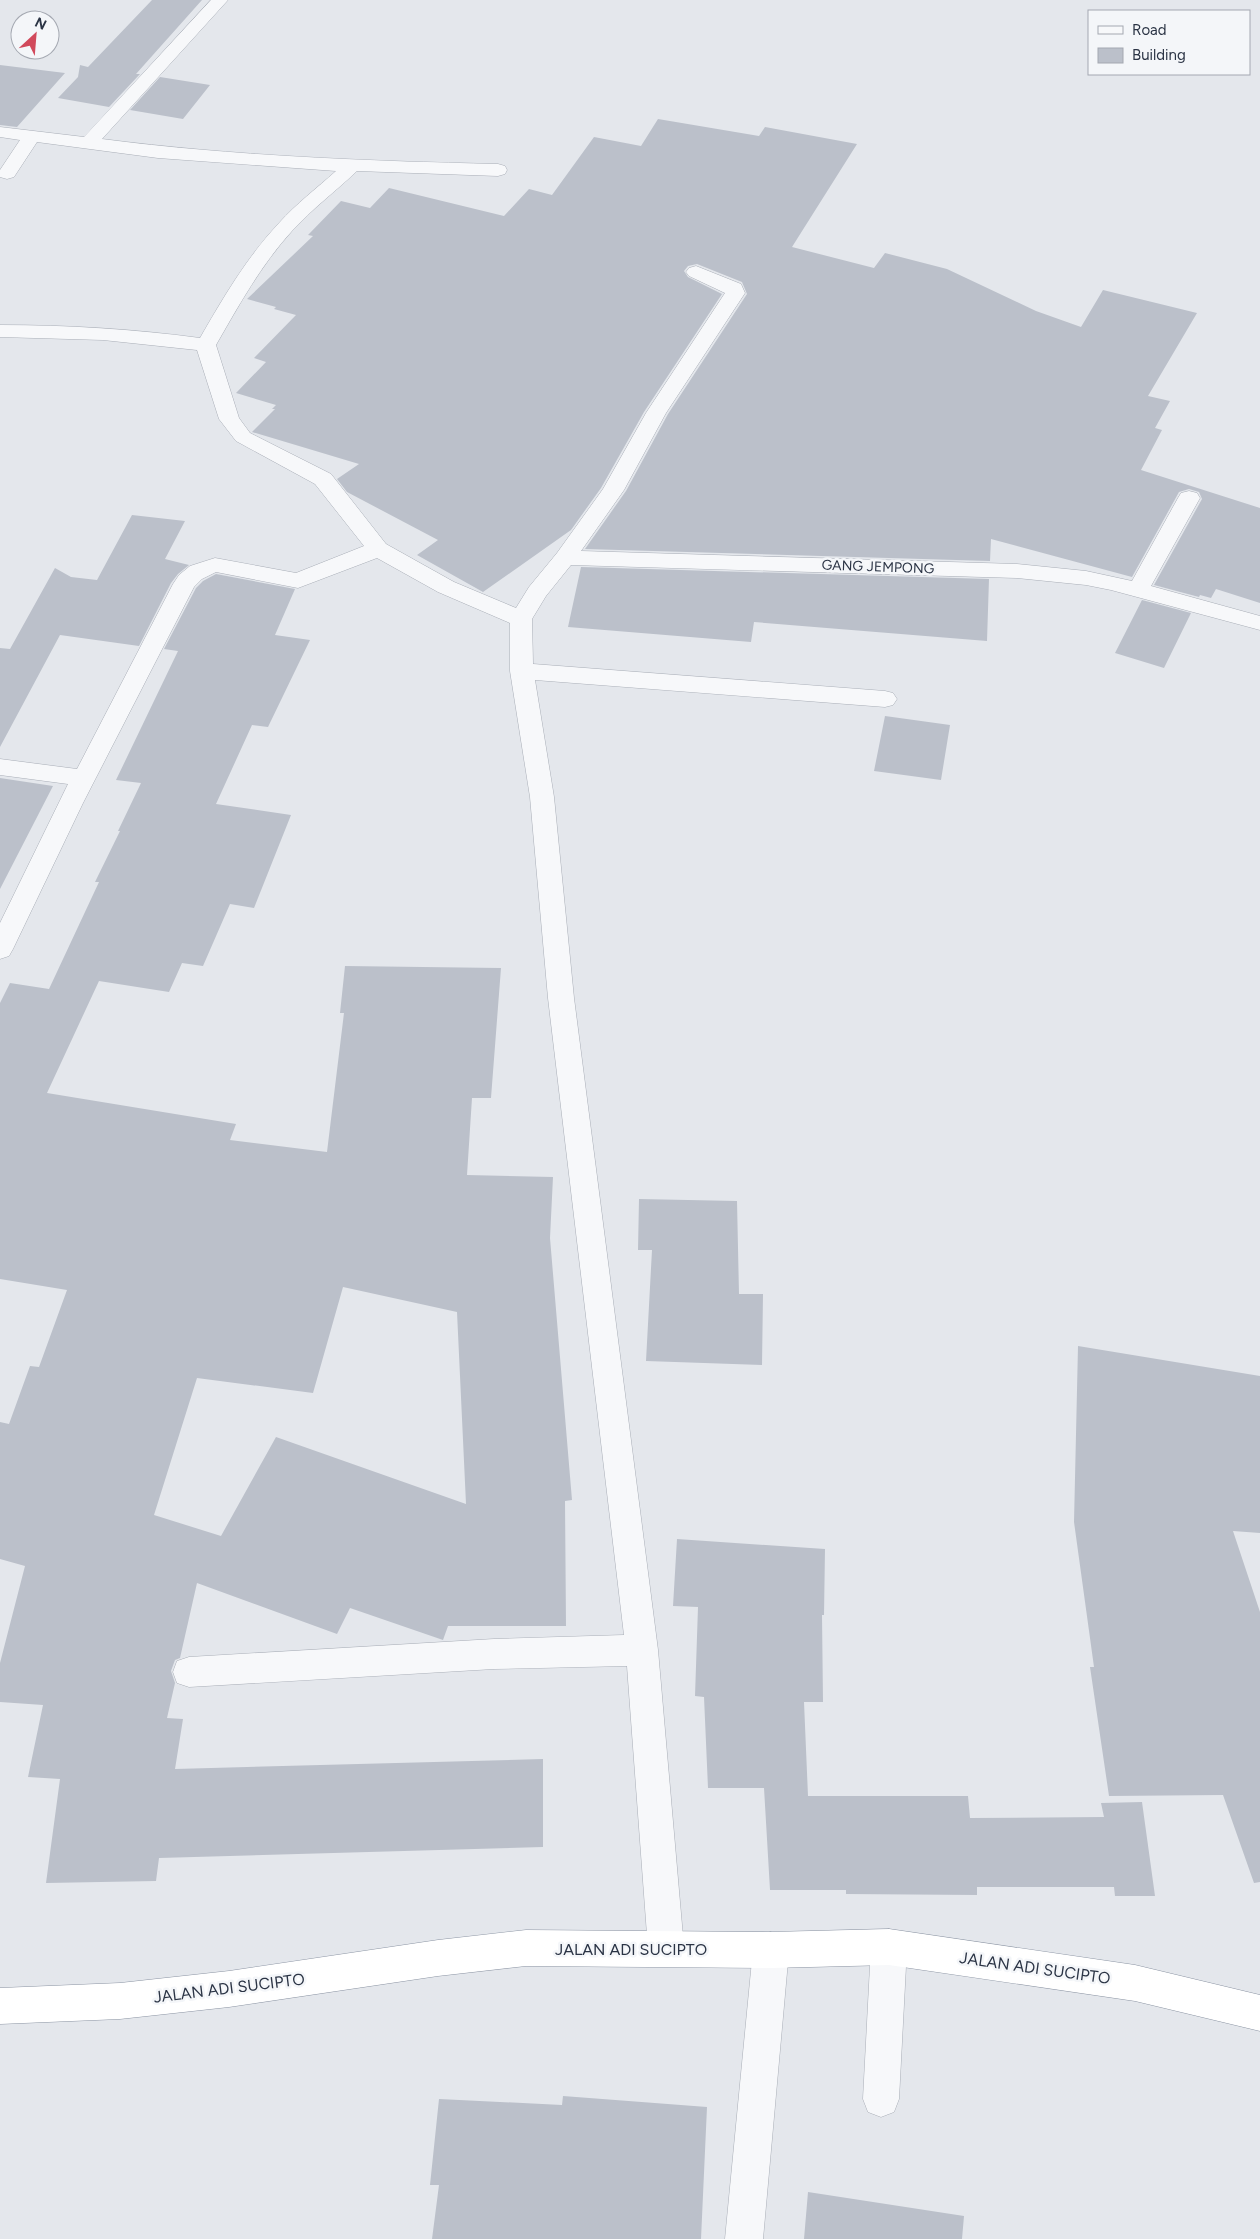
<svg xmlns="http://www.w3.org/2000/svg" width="1260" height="2239" font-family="Figtree,sans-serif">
<rect width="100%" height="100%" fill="#e4e7ec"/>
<!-- building -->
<path fill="#bbc0ca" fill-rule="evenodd" d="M152,0H202L136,74H140L109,107L58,98L78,77L80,65L88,67Z
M0,65L65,73L17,127L0,125Z
M160,77L210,85L183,119L130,110Z
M658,119L759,136L765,127L857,144L792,247L874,268L885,253L947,269L1036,311L1081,327L1103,290L1197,313L1148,396L1170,401L1155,428L1162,430L1141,470L1260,508V603L1216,589L1211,598L1200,595L1199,597L1154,585L1202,499L1199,492L1189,489L1179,492L1132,577L991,539L990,561L585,549L626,491L668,414L747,294L742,282L697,264L688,266L684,271L688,277L722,294L644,412L601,488L571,530L483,592L417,555L438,540L347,492L337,479L359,464L252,432L275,409H272L276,405L236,393L266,362L254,358L296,315L274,309L276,307L247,299L313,236L308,235L341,201L370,208L389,188L504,216L529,189L552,195L594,137L641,146Z
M132,515L185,521L165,559L189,565L178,574L171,583L139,646L60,635L0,747V648L10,649L55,568L71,577L97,580Z
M581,567L989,579L987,641L754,622L751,642L568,627Z
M216,574L295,589L275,635L310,640L268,727L252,725L216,804L291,815L254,908L230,904L203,966L182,963L169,992L99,981L47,1093L236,1124L230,1140L327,1152L344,1013H340L345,966L501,968L491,1098H472L467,1175L553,1177L550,1238L572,1500L565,1501L566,1626H448L443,1640L350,1608L337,1634L197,1583L180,1658L175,1660L171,1671L175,1683L167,1718L183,1719L175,1769L543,1759V1847L159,1858L156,1881L46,1883L60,1779L28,1777L43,1705L0,1702V1663L25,1566L0,1559V1422L9,1424L30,1366L39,1367L67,1290L0,1279V1003L10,983L49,989L99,882H95L120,831H118L141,783L116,780L178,651L164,649L196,588L203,581ZM343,1287L457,1312L466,1504L276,1437L221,1536L154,1515L197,1378L313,1393Z
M1142,600L1191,613L1164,668L1115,653Z
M885,716L950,725L941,780L874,771Z
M0,778L53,786L0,889Z
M639,1199L737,1201L739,1294H763L762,1365L646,1361L652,1250H638Z
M1078,1346L1260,1376V1533L1233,1531L1260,1612V1882L1254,1883L1223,1795L1109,1796L1090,1667H1094L1074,1522Z
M677,1539L825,1549L824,1615H822L823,1702H804L808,1796H968L970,1818L1104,1817L1101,1803L1142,1802L1155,1896H1115L1114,1887H977V1895L846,1894V1890H770L764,1788H708L704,1697L695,1696L698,1607L673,1606Z
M563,2096L707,2107L701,2239H432L439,2185H430L439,2099L562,2105Z
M808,2192L964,2216L962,2239H804Z"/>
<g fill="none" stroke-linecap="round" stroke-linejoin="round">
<defs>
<path id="minor" d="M211,0H228L102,139C234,156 366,161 498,164L505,166L507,170L505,174L498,176L357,171C336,191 312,209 292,231C261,265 239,305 216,345L239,418L250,433L331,474L386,544L454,582L516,608L529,587L557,553L603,489L646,413L725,293L689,276L686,272L689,268L696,266L741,284L745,293L666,413L624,490L581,551L1017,564L1086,571L1132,581L1178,498L1181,493L1189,491L1197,493L1200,498L1151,586L1260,616V630L1111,590L1086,585L1017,578L571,565L546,596L532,619L533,664L885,691L893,693L897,699L893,705L885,707L535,680L554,797L574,998L658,1650L684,1948L678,1960L666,1966L654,1960L648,1948L627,1666L494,1669L189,1687L177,1683L173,1672L177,1661L189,1657L494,1639L624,1635L548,998L530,797L510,671V623L438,592L377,558L298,588L216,572L202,579L194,587L83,803L13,949L9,956L0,959V923L68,784L0,775V759L77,769L173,584L179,575L190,566L215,558L296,573L364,546L315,484L236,441L219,419L197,350L103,340L0,337V325C67,325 133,329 200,338C223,298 247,257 279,223C296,204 317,188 336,171L158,158L37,142L14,177L7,179L0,177V170L20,140L0,137V127L84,137Z
M889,1929L901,1935L907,1947L899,2099L894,2112L881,2117L868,2112L863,2099L871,1947L877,1935Z
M771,1932L784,1937L789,1950L763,2239H725L753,1950L758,1937Z"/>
<path id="highway" d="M889,1929L1135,1965L1260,1995V2031L1135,2001L889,1965L771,1968L526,1966L438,1976L229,2007L120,2019L0,2024V1988L120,1983L229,1971L438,1940L526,1930L771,1932Z"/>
</defs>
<!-- minor casing -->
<use href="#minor" stroke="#a9aeb7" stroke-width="1"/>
<!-- highway casing -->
<use href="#highway" stroke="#8b94a3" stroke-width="1"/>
<!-- minor -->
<use href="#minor" fill="#f7f8fa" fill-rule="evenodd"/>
<!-- highway -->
<use href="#highway" fill="#fff" fill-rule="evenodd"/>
</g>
<g text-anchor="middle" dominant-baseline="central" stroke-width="5" stroke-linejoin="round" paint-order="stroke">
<!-- street labels -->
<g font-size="14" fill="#2b3445" stroke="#f4f6f9">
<text transform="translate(878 567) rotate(2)">GANG JEMPONG</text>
</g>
<!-- near-street labels -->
<g font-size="16" fill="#2b3445" stroke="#f4f6f9">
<text x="631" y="1949">JALAN ADI SUCIPTO</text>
<text transform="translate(1035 1968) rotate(8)">JALAN ADI SUCIPTO</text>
<text transform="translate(229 1988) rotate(-7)">JALAN ADI SUCIPTO</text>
</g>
</g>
<!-- legend -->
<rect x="1088" y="10" width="162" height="65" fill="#f4f6f9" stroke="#a4a8b1"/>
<rect x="1098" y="26" width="25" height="8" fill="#f7f8fa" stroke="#a4a8b1"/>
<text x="1132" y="35" font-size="15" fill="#2b3445">Road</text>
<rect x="1098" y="48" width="25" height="15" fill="#bbc0ca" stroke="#a4a8b1"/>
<text x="1132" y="60" font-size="15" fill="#2b3445">Building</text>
<!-- north arrow -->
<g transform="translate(35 35) rotate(26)"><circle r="24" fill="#f4f6f9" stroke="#a4a8b1"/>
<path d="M0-4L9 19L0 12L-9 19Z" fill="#d1495b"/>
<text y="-8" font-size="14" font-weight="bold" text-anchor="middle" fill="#2b3445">N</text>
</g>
</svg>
